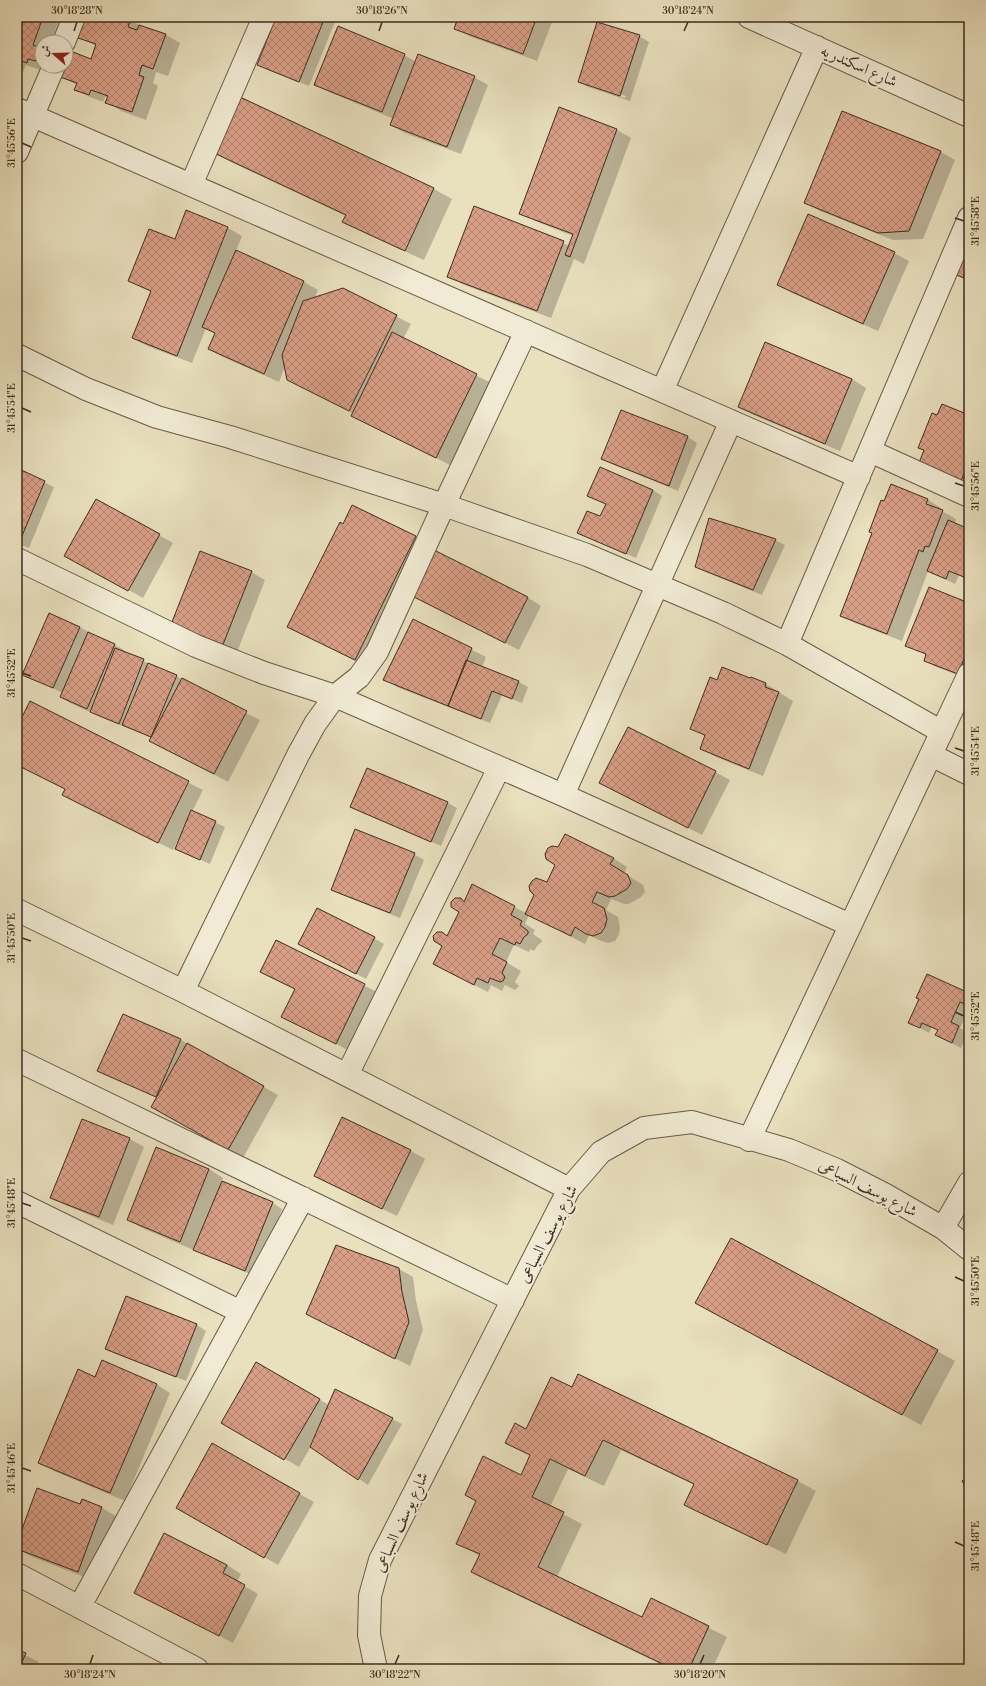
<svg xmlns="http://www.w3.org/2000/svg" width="986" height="1686" font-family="'Libre Bodoni',Amiri,serif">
<defs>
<pattern id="building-cross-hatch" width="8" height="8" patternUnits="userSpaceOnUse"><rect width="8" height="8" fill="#da9f87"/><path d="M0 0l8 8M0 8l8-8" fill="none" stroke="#b2826e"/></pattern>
</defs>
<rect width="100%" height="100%" fill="#e9e0be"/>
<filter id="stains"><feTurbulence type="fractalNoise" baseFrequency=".005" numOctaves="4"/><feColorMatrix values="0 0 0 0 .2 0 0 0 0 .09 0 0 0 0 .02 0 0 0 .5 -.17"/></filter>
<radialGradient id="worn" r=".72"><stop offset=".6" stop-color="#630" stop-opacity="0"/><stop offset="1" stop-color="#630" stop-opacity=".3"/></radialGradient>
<!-- shadow -->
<path fill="#0003" fill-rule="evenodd" d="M17,17H69L67,20L60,17L51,42H42V66L41,70L26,65L23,72L17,70Z
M86,17H123L144,27L166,35L180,43L168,76L156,72L153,83L158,86L146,120L121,111L107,102L108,98L105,97L103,102L90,97L76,89L77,85L61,76L66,65L69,66L91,60L96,46L79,37Z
M221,17H233V19L229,17L228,19Z
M277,17H337L309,86L268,70L258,64Z
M459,17H554L537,61L469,36L455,28Z
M639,36L649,42L630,101L588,87L579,82ZM588,84L626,96L625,98L588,86Z
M404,55L416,62L474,77L488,85L461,154L405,133L391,125L394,119L329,92L315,84Z
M241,99L434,189L452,199L424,260L362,232L344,221L346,216L233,163L215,153Z
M560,108L617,130L631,138L584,264L574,259L551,318L462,284L448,276L474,208L570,246L573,236L535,221L521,213Z
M941,152L955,160L923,239L893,240L820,211L806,203Z
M187,211L228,228L242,236L236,251L304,282L318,290L314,299L343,289L411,324L403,339L491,383L450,465L367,424L353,416L354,414L303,388L285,366L279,382L223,357L209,349L216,334L206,328L192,363L147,346L133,338L151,292L129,281L175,240Z
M969,239V282L955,274Z
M894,253L909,261L878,331L792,293L778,285Z
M852,379L866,388L840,451L753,415L739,407Z
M622,411L688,437L697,443L678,491L612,464L603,459Z
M938,416H969V489L919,447Z
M17,470L54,487L29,548L17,543Z
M653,490L662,496L636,558L579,533L600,518L606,505L589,496Z
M927,499L941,508L940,510L956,519L955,524L969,530V580L959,575L955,584L928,571L902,641L855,623L841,615L885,502Z
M96,500L173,543L143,598L66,555Z
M353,506L430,545L369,668L289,627Z
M775,540L785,545L762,595L706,572L696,566Z
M251,572L265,580L236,655L185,635Z
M527,597L541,606L519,650L427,603Z
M969,604V675L968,679L934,666L925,660L927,655L906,645Z
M413,620L486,657L482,667L519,682L528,687L522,703L502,695L490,723L399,688L385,679Z
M79,627L115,645L124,650L123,652L176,676L260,720L228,782L165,749L152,738L101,717L70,703L61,697L63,693L24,675Z
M718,681L766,684L793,701L763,776L716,757L702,749L706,737L691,728Z
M30,703L203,790L192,812L225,827L210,864L176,849L179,841L178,840L173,850L77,803L63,795L66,790L17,765V730Z
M367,769L448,803L457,808L441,846L361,812L351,807Z
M715,772L730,780L702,835L601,783Z
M17,802L23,806L17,821Z
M414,854L424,860L400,918L342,895L332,889Z
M613,858L627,867L624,873L643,885L645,892L641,897L629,904H624L611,899L606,910L618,917L620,928L619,935L615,941L608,943L601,941L589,935L585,944L529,915L525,924L535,930L533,934L542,940V942L538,945L534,951L530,949L529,952L514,945L506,962L521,971L515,982L519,986L515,990L505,985L502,991L491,985L488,992L448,972L443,946L460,912V899L465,902L473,886L526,913L548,883Z
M374,938L384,944L366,979L309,949Z
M276,941L379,993L350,1051L282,1017L296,990L262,972Z
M969,994V1009L960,1028L968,1032L961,1048L936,1035L938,1030L932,1027L929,1033L909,1022Z
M181,1040L278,1095L243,1158L167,1115L158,1098L99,1071Z
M82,1120L130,1139L144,1147L113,1225L65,1205L51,1197Z
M411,1151L425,1159L397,1216L315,1176Z
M209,1169L223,1178L221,1182L273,1203L282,1209L255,1276L142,1228L128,1220Z
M399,1269L413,1277L416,1301L423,1330L410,1366L322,1321Z
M126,1298L197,1325L206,1331L186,1381L116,1354L106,1349Z
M715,1313L937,1351L955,1361L921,1425Z
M257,1363L329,1405L335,1391L402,1424L368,1485L311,1446L299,1467L222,1423Z
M95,1378L156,1384L170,1393L125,1501L54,1471L40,1462Z
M552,1379L798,1481L816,1491L786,1554L704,1515L686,1505L695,1485L621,1450L604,1486L568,1469L550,1507L582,1524L557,1577L642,1618L651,1599L727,1637L712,1669H671L490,1582L472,1572L480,1556L457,1543L521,1476L531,1456L507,1443L527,1430Z
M213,1445L314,1502L278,1565L177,1507Z
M82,1500L102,1508L116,1516L92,1580L30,1556L17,1548V1546L81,1505Z
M227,1565L241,1574L237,1582L258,1594L233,1643L150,1601Z
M17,1651L39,1662L36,1669H17Z"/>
<!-- building -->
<path fill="url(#building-cross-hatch)" stroke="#3d2d21" d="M17,17H43L33,45L41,48L36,61L28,59L27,63L17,59Z
M85,17H126L131,19L128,27L137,30L139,25L166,34L153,69L142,65L139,75L144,77L132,112L105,103L108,96L91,90L89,95L74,90L77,83L60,77L64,66L68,65L73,52L91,59L96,44L78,38Z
M276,17H325L299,82L257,65Z
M458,17H537L523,54L454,29Z
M597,22L640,35L620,96L578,82Z
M338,26L405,54L382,112L314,85Z
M418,54L475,76L447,147L390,125Z
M240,97L434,188L405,251L342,222L346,215L214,153Z
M559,107L617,129L570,257L565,255L573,234L519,214Z
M842,111L941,151L909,231L878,233L804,203Z
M474,206L564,241L537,311L447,277Z
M186,210L228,227L177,356L132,338L151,291L128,281L149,229L175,239Z
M808,214L895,252L863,324L777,285Z
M969,236V280L954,274Z
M236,250L304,281L264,374L208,349L215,333L202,327Z
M343,288L397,315L349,411L287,380L282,355L303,301Z
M392,332L477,374L436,458L351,416Z
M765,342L852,379L825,444L738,407Z
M969,393V409L964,406Z
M942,404L969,415V460L960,484L917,468L924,450L918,448L932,413L937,415Z
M621,410L688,436L669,486L601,459Z
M600,467L653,490L626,554L577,533L587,511L600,516L606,504L587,496Z
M17,468L45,481L19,543L17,542Z
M891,484L928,499L926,504L943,510L929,547L925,546L923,552L919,550L887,634L840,616L872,533L869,532L881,500L884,501Z
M96,499L160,534L128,591L64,556Z
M352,505L416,536L355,660L287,627L340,522L343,524Z
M709,518L776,539L753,590L695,567Z
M948,520L969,529V579L949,571L946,579L927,571Z
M434,550L528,597L505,643L412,596Z
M200,551L252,571L222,647L170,627Z
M929,587L969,603V621L967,626L969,627V646L958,674L924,661L926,654L905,646Z
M49,613L80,627L53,688L22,675Z
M413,619L472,648L448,706L383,680Z
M88,632L115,644L87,709L60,697Z
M115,648L144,659L119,724L90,712Z
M466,660L519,681L512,699L492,691L481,719L448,706Z
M148,663L177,675L151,737L122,725Z
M722,667L750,678L751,677L766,683L765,687L779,692L749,769L700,749L705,735L690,729L710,677L717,680Z
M182,678L247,711L214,774L149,741Z
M30,701L189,781L158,843L62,795L65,789L17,765V727Z
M628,727L716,771L688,828L599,783Z
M367,768L448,802L431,842L350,807Z
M191,810L216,821L200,860L175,849Z
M355,829L415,853L390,913L331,890Z
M565,834L614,858L610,864L628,875L631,883L627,889L615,896L609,897L597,892L592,902L604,908L607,919L605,927L601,933L593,936L586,934L575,927L571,936L525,914L534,895L530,891L529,886L532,881L536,878L547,882L555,865L546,859L545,854L548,848L552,846L558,847Z
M472,884L515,906L511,915L522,921L520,925L528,931V934L524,937L520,944L516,942L515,945L500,938L492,954L507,962L502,973L505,977L503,981L500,982L490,978L488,983L477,978L474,985L433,964L442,946L434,941L433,936L437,932H442L447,936L459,912L451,907V902L455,898H461L464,902Z
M317,908L375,937L356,974L298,944Z
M276,940L365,984L336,1044L281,1017L295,989L260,972Z
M927,974L969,993V1006L960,1002L951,1022L959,1026L952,1043L935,1035L938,1030L922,1023L920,1028L908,1023L919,999L916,998Z
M123,1014L181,1039L156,1097L97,1071Z
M187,1043L264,1086L228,1150L151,1107Z
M342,1117L411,1150L382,1209L314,1176Z
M82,1119L130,1138L99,1217L50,1198Z
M156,1147L209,1169L180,1242L127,1220Z
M222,1181L273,1202L245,1271L193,1250Z
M731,1238L938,1350L902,1415L695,1303Z
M336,1245L399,1268L402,1292L409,1322L395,1359L306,1314Z
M126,1296L197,1324L176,1377L105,1349Z
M102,1360L157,1384L110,1493L38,1463L78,1369L95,1377Z
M256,1362L320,1399L284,1460L221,1423Z
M578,1374L798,1480L767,1545L684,1505L694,1484L603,1440L585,1476L550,1459L532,1497L564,1512L538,1567L642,1617L651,1598L709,1626L689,1669H673L471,1572L480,1554L456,1544L476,1501L465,1495L483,1456L521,1475L530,1455L505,1443L515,1423L526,1429L551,1377L572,1387Z
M335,1389L393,1418L358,1480L310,1447Z
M212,1443L300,1493L264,1558L176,1508Z
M969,1476V1492L962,1481Z
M37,1488L80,1504L82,1499L102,1507L78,1572L17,1549V1543Z
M164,1533L227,1565L223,1573L245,1585L219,1636L134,1593Z
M17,1650L26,1653L19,1669H17Z"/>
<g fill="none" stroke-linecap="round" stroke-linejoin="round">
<defs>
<path id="minor" d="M749,17L969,116
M64,42L74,17
M17,109L859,477
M17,152L54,66
M191,185L264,17
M17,355L86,389L157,417L230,437L444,505L587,555L723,613L787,644L942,732
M662,391L817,47
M870,451L969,496
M17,559L196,646L264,673L335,696L563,795L850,925
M787,644L969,218
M931,755L969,774
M563,795L731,421
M17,910L183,991L569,1189
M183,991L298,755L315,724L335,696L359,677L377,652L444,505L526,331
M17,1060L513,1300
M347,1075L499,768
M749,1140L969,674
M17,1202L241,1312
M943,1228L969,1183
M17,1574L197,1669
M80,1606L303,1198
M376,1669L369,1635L370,1596L380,1560L569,1189L601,1152L644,1128L692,1122L789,1150L837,1170L884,1194L943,1228L969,1249"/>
</defs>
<!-- minor casing -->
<use href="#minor" stroke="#685a48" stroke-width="24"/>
<!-- minor -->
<use href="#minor" stroke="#f1ebd5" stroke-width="22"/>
</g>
<!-- ticks -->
<path fill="none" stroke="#3d2d21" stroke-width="1.5" d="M74,31L77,22M379,31L382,22M684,31L688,22M22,143L31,147M955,218L964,221M22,408L31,412M955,483L964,486M22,673L31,676M955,748L964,751M22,938L31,941M955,1012L964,1016M22,1203L31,1206M955,1277L964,1281M22,1468L31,1471M955,1542L964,1546M90,1664L93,1655M395,1664L399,1655M700,1664L704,1655"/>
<g text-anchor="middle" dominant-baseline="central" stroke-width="4" stroke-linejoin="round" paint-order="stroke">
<!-- street labels -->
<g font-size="16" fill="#3d2d21" stroke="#f1ebd5">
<text transform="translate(859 66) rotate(24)">شارع اسكندريه</text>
<text transform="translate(868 1188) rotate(27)">شارع يوسف السباعى</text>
<text transform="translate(548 1234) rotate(-62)">شارع يوسف السباعى</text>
<text transform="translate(401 1522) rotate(-65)">شارع يوسف السباعى</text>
</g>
</g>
<!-- margin -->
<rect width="986" height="1686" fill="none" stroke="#e9e0be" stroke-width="44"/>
<!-- north arrow -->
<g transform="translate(54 54) rotate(290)"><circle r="19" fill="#f1ebd5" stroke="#a99f8d"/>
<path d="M0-3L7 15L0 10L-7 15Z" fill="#8f2418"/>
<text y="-6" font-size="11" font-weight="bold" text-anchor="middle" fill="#3d2d21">ش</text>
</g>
<rect x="22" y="22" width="942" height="1642" fill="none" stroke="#3d2d21" stroke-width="1.5"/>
<g font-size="10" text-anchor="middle" fill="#3d2d21">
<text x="77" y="14">30°18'28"N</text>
<text x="382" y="14">30°18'26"N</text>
<text x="688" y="14">30°18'24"N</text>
<text transform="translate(11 143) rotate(-90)" y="4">31°45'56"E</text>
<text transform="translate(975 221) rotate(-90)" y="4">31°45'58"E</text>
<text transform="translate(11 408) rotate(-90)" y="4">31°45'54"E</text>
<text transform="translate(975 486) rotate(-90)" y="4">31°45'56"E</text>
<text transform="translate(11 673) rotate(-90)" y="4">31°45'52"E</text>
<text transform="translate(975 751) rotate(-90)" y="4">31°45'54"E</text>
<text transform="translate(11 938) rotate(-90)" y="4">31°45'50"E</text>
<text transform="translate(975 1016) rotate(-90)" y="4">31°45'52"E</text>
<text transform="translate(11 1203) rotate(-90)" y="4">31°45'48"E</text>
<text transform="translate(975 1281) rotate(-90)" y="4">31°45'50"E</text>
<text transform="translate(11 1468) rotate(-90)" y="4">31°45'46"E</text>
<text transform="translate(975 1546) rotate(-90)" y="4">31°45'48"E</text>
<text x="90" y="1678">30°18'24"N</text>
<text x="395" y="1678">30°18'22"N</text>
<text x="700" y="1678">30°18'20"N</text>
</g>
<rect width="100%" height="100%" filter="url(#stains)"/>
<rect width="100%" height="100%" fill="url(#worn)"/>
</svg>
